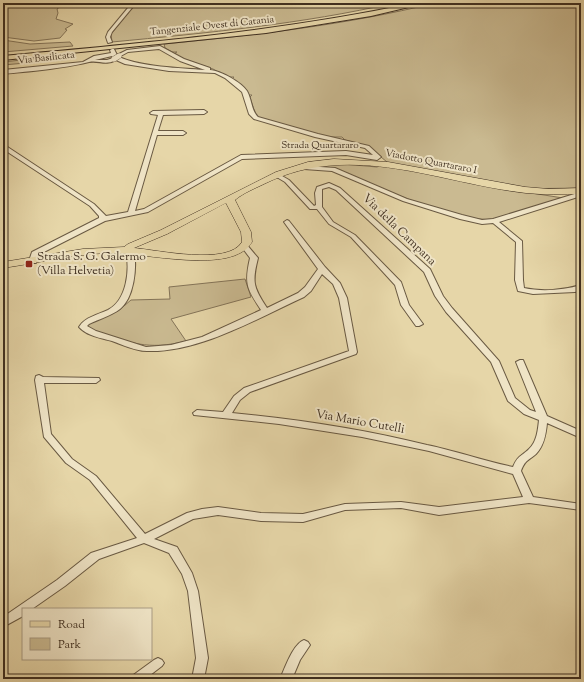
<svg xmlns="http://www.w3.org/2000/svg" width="584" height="682" font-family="'Sorts Mill Goudy',serif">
<rect width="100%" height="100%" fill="#e6d6a8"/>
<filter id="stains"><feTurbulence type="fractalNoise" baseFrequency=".005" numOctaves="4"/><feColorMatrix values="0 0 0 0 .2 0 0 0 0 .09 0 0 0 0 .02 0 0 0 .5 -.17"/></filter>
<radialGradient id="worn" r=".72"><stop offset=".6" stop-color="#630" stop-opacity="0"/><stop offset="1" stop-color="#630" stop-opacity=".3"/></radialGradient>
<!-- green -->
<path fill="#caba91" stroke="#847458" d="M3,3H81L61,6L57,9L58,13L56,19L73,24L65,29L67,30L60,38L34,41L3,37Z
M136,3H394C302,24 207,33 112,42L111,34Z
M435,3H581V188L506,189L563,198L493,219C458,223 392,192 358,179C345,173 334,168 320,166L343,164L377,167L387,162L369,147L345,140L342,137H321L256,117L250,97L252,95H248L232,79L234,77H228L213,69L179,57L175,53L177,52H172L165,48L164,44C255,35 346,25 435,3Z
M3,40L30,44L70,42L73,46L3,52Z
M75,54L71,59L3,65V62Z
M245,279L251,297L171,319L186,341C147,351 131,342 93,332L87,327L88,324L118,311L131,300L170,299L169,287Z"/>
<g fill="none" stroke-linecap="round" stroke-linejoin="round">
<defs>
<path id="minor" d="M132,3H136L112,32L110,37L112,42L108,43L106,37L108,32Z
M160,46L184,59L210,68V70C221,71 241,82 247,91C252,100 251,110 258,117L318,134L369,146L381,157L377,160L346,155L242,159L148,212L105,221L38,255L36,263H30L29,261L32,252L99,218V216L90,206L3,149V144L94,204L106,216L128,212L158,115L151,114L150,113L153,111L204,110L207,112L204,114L163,115L158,131H183L186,133L183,135H157L135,211L144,209L241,155L346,151L373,155L365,148L315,137L254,119L249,114L242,92L225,78L215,73L169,71L125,64L116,60C105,66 99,60 89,62C61,69 32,71 3,74V70L83,62L94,56L111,53L110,50L112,49H114L117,55L127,50ZM159,49L180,61L205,70C180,68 141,67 119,57L128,52ZM112,56L113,58L107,60H95Z
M306,166L335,168L407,199L462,215L482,220L493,219L581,192V196L499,222L522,241L523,280L524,288C542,292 564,290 581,285V290L575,292L533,294L518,291L515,280L516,242L493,223L482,224L460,219L403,201L332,171L304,169V167Z
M277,173L289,180L314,206L316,205L315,193L317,187L329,183L340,188L430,269L443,296L452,308L499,361L515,398L530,410L536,412L516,362L520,360H523L547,416L581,431V438L547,423C546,434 544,446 536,454C528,461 525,460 521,471L533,497L581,504V510L529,503L439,515L401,508L345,510L303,522L261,521L218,515L193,519L154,539L177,547L192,573L198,591L208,658L204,679H192L196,658L188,591L182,574L169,553L144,543L99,559L65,586L32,609H23V616L3,627V617L57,580L91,553L137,538L90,480L66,463L44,437L35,380L36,376L39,375L43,377L99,378L100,380L96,383H44L51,434L72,459L96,476L145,534L187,513L202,509L218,507L261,513L303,514L345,504L401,502L439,507L523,497L513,474L429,451L362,437L279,424L194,415L193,413L197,410L223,412L234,396L244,388L349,351L339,298L333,284L322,274L311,291L304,297C258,318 199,353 147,351C136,351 123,345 112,341C101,338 87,336 79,327C85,317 97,315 108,310C127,300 130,270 126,251L130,249L134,251C137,268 134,298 120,309C111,316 99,319 89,324L87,326L96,331L146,347L171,345L202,337L261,310C247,289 244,284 250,258L241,246L243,245H247L258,258C252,282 253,287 267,308L298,293L305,287L318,269L284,222L287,220L289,221L325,267L340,283L347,298L357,352L356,354L250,392L240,400L232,413C297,419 363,429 427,445C456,451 484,461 513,467C518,455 521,457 529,449C537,442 538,429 539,420L524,414L508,401L491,362L446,312L435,296L424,272L336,190L329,187L322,189V207L333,222L355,235L401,282L409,305L423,324L419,326H416L401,305L395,285L351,237L329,224L317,209H310L285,182L275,176V174Z
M304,640L308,642L310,645L300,660L292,679H280C285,668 293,644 304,640Z
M158,658L162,660L164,663L162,666L145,679H130L132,676L154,660Z"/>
<path id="major" d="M334,159L388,162L525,187L549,189L581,188V194C563,194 545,195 526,193C438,183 353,141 266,183C256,188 243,193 235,200L251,232L252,242C233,276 143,252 109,253C73,254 38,263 3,268V262L83,249L124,247L128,244L161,230L276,172L308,162ZM226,203L241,232L242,242C228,266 158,250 134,248L167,234Z"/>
<path id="highway" d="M414,3H426L371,16L266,33L3,60V56C141,43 278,32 414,3Z"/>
</defs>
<!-- minor casing -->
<use href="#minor" stroke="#695942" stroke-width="2"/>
<!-- major casing -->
<use href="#major" stroke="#3f2f20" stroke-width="1"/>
<!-- highway casing -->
<use href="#highway" stroke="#3f2f20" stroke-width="2"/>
<!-- minor -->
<use href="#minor" fill="#efe4c6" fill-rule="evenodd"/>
<!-- major -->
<use href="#major" fill="#e6d6a8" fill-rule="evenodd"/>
<!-- highway -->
<use href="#highway" fill="#e6d6a8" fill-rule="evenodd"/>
<defs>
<path id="minor-bridge" d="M114,59L119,56"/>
</defs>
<!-- minor-bridge casing -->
<use href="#minor-bridge" stroke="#695942" stroke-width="6" stroke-linecap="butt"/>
<!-- minor-bridge -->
<use href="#minor-bridge" stroke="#efe4c6" stroke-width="5"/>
</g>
<!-- markers -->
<rect fill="#8f2418" stroke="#efe4c6" stroke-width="1.5" x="25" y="260" width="8" height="8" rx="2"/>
<g text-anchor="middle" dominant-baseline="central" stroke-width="4" stroke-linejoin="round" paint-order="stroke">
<!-- far-street labels -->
<g font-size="10" fill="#3f2f20" stroke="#efe4c6">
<text transform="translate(212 26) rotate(-6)">Tangenziale Ovest di Catania</text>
<text transform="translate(46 58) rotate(-6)">Via Basilicata</text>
<text x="320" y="145">Strada Quartararo</text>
<text transform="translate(431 162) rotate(11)">Viadotto Quartararo I</text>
</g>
<!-- street labels -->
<g font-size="12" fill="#3f2f20" stroke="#efe4c6">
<text transform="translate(399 230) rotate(44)">Via della Campana</text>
<text transform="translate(360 422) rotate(10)">Via Mario Cutelli</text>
</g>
<!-- poi labels -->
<g font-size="12" fill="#3f2f20" stroke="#efe4c6" text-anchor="start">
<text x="37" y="257">Strada S. G. Galermo<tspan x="37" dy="14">(Villa Helvetia)</tspan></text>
</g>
</g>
<!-- margin -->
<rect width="584" height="682" fill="none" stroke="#e6d6a8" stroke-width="16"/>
<rect x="4" y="4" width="576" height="674" fill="none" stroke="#3f2f20" stroke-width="2"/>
<rect x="8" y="8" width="568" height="666" fill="none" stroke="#3f2f20"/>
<!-- legend -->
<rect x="22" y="608" width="130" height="52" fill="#efe4c6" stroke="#a99c84"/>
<rect x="30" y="621" width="20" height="6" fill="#e6d6a8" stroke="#a99c84"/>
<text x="58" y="628" font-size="12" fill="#3f2f20">Road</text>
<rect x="30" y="638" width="20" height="12" fill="#caba91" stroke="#a99c84"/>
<text x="58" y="648" font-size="12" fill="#3f2f20">Park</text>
<rect width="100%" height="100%" filter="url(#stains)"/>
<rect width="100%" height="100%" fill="url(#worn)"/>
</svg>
